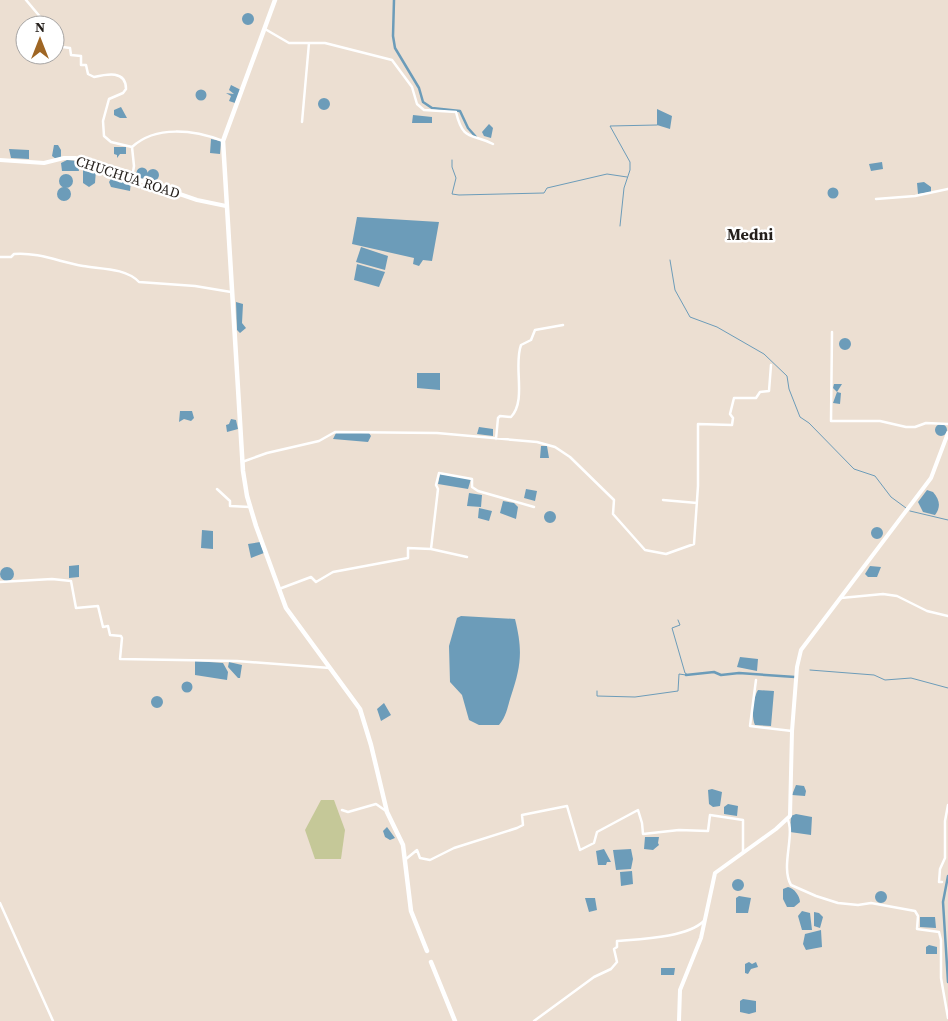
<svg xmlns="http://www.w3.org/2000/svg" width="948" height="1021" font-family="'Source Serif 4',serif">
<rect width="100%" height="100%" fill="#ecdfd2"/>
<!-- green -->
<path fill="#c5c898" d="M321,800H334L345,830L341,859H315L305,830Z"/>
<!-- water -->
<path fill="#6c9cb9" d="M242 19a6 6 0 1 1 12 0a6 6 0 1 1-12 0Z
M231,85L241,90L235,103L229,101L231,96L226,93L234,94L229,90Z
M195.5 95a5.5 5.5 0 1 1 11 0a5.5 5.5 0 1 1-11 0Z
M318 104a6 6 0 1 1 12 0a6 6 0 1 1-12 0Z
M121,107L127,118H120L114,115V110Z
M657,109L672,116L670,129L657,125Z
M413,115L432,117V123H412Z
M489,124L493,128L491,138L484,136L482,132Z
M211,139L221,141L220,154L210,153Z
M54,145H58L61,150V157L56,159L52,156Z
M114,147H126V154H120L117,158V155L114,154Z
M9,149L29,150V159L11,158Z
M67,160L77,161L79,171H62L61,163Z
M882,162L883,169L871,171L869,164Z
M88,166L96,170L95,183L89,187L83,183V167Z
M136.5 173a5.5 5.5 0 1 1 11 0a5.5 5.5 0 1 1-11 0Z
M147 175a6 6 0 1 1 12 0a6 6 0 1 1-12 0Z
M114,174L131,181L130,191L111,187L109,182Z
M59 181a7 7 0 1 1 14 0a7 7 0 1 1-14 0Z
M924,182L931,187V192L918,194L917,183Z
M57 194a7 7 0 1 1 14 0a7 7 0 1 1-14 0Z
M827.5 193a5.5 5.5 0 1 1 11 0a5.5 5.5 0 1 1-11 0Z
M357,217L439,222L432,261L423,260L419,266L413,264L414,258L352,244Z
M361,247L388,256L385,270L356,262Z
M357,264L385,272L379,287L354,280Z
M236,302L243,304L242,323L246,328L240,333L237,330Z
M839 344a6 6 0 1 1 12 0a6 6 0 1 1-12 0Z
M417,373H440V390L417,388Z
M834,384H842L837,392L841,393L840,404L833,403L837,392L833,388Z
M180,411H192L194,418L191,421L184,419L179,422Z
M231,419L236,420L238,429L227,432L226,425L229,424Z
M935 430a6 6 0 1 1 12 0a6 6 0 1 1-12 0Z
M479,427L493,429V436L477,434Z
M336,433H369L371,436L368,442L333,439Z
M541,446H547L549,458H540Z
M440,474L471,479L468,489L438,484Z
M526,489L537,491L535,501L524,498Z
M927,490L933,492C940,500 941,507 935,515L923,512L918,502Z
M469,493L482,495L481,507L467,506Z
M503,501L514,503L518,507L516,519L500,513Z
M479,508L492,511L489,521L478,518Z
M544 517a6 6 0 1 1 12 0a6 6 0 1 1-12 0Z
M871 533a6 6 0 1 1 12 0a6 6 0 1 1-12 0Z
M202,530L213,531V549L201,548Z
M260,542L264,553L251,558L248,544Z
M79,565V577L69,578V566Z
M870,566L881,567L877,577H868L865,574Z
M0 574a7 7 0 1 1 14 0a7 7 0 1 1-14 0Z
M461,616L515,619C523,651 521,666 511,696C507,708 507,715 499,725H479L469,720L462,695L450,682L449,646L457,618Z
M740,657L758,659L757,671L737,667Z
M195,661L223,663L228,672L227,680L195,675Z
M229,662L242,665L240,678H238L228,667Z
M181.5 687a5.5 5.5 0 1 1 11 0a5.5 5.5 0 1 1-11 0Z
M758,690L774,691L771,726L755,725C751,716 753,698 758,690Z
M151 702a6 6 0 1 1 12 0a6 6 0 1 1-12 0Z
M384,703L391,715L381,721L377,709Z
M796,785L804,786L806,791L805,796L792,795Z
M712,789L722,792L720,806L713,807L709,804L708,790Z
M728,804L738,806L737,816L724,814V807Z
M796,814L812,817L811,835L790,832L791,816Z
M387,827L395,838L390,840L385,837L383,831Z
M645,837H659L658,843L659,845L653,850L644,849Z
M604,849L611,862H607L606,865H598L596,851Z
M631,849L633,859L631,869L616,870L613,850Z
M632,871L633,884L621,886L620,872Z
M732 885a6 6 0 1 1 12 0a6 6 0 1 1-12 0Z
M788,887C794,888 800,896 800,902L794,907H787L783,899V889Z
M875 897a6 6 0 1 1 12 0a6 6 0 1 1-12 0Z
M739,896L751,898L748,913H736V898Z
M585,898H595L597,910L589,912Z
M802,911L810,913L812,930H802L798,916Z
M814,912L819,913L823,917L820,928L814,926Z
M920,917H935L936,928L920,927Z
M821,930L822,947L806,950L803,944L805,934Z
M929,945L937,947V954H926V947Z
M749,962L752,964L756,962L758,967L751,969L748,974L745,973V964Z
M661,968H675L674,975H661Z
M743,999L756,1001V1012L749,1014L740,1012V1001Z"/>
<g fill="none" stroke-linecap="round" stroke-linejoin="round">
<!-- stream -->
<path stroke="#6c9cb9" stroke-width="1" d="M452,160V167L456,178L452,194L459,195L544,193L547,188L607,174L627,177
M620,226L624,188L630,170V162L610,126L657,125
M670,260L675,290L690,317L717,327L764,354L787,376L789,389L800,417L809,423L854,469L875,476L891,497L906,508
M910,511L948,520
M678,620L680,625L672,628L685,673L688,675
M810,670L874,675L885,680L911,678L948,688
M597,691V696L635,697L678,691L679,674L686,675"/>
<!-- canal -->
<path stroke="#6c9cb9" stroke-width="2.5" d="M394,0L393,36L395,48L419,88L423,102L432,108L460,111L468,128L476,137
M686,675L714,672L721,675L739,673L795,677
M948,876L943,902L948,982"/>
<!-- minor -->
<path stroke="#fff" stroke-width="2.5" d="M26,0L47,25
M265,29L289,43H325L392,60L412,87L417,104L424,110L456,112C463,142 472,133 493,144
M55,46L70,48L71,55L81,56V65H86L88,74L94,77C107,74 126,70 126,89L123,93L109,99L103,121L104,136L111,142L132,147L134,166L132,178
M302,122L309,43
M132,147C156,125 194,130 223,141
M876,199L915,196L948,189
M0,257H11L14,254C38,252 60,262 83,266C101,269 126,268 139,282L195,286L231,292
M832,332L831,421H880L906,427H915L926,423L948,424
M496,439L498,418L500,416L511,417C527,400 513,366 521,345L531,340L535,330L563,325
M242,462L267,453L319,441L335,432L437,433L537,442L555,447L570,457L614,500L613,514L645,550L666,554L694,544L698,486V424L732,425L733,418L730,414L734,398H756L760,392L769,391L771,365
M217,489L230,501V506L250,507
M663,500L697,503
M431,549L467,557
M0,582L52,579L71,581L76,608L98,606L103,627L108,626L110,635L121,636L122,638L120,659L237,661L330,668
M279,589L311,577L316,582L333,572L408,558V548L431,549L438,489L436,485L439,473L472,479V487L478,491L534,507
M841,598L883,594L897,596L927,611L948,616
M756,680L750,726L792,731
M342,810L348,812L376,804L386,811
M787,818C796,834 780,866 791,885L816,896L838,903L858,905L871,903L915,911L918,916L917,929L939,932L941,940V978L948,1018
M406,859L417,850L420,858L430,860L454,848L517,828L523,825L522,815L567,806L580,850L594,843L597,832L638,810L642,823L643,834L679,830L708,831L710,815L743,820V853
M942,882H939L940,869L945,858V821L948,805
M0,903L53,1021
M534,1021L594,977L611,969L617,962L614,949L617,947V941C640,939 686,938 704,921"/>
<!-- tertiary -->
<path stroke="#fff" stroke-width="4" d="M0,160L44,163L64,158H75L197,200L226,206
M679,1021L680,990L701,938L715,873L776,829L790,816L792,731L797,667L801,650L931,478L948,433"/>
<!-- secondary -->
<path stroke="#fff" stroke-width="4.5" d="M275,0L223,141L243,471L247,496L256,526L286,608L360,709L371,745L387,812L403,845L411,911L427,951
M431,962L455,1021"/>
</g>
<g text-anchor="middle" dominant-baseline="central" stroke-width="5" stroke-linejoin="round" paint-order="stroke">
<!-- street labels -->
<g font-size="14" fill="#241f1b" stroke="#fff">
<text transform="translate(128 177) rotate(18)">CHUCHUA ROAD</text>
</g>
<!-- quarter labels -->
<g font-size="16" font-weight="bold" fill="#241f1b" stroke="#fff">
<text x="750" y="234">Medni</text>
</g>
</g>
<!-- north arrow -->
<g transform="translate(40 40)"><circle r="24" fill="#ffffff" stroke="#a7a5a4"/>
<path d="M0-4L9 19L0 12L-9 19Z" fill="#9f6624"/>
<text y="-8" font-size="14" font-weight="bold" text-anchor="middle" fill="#241f1b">N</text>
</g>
</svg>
